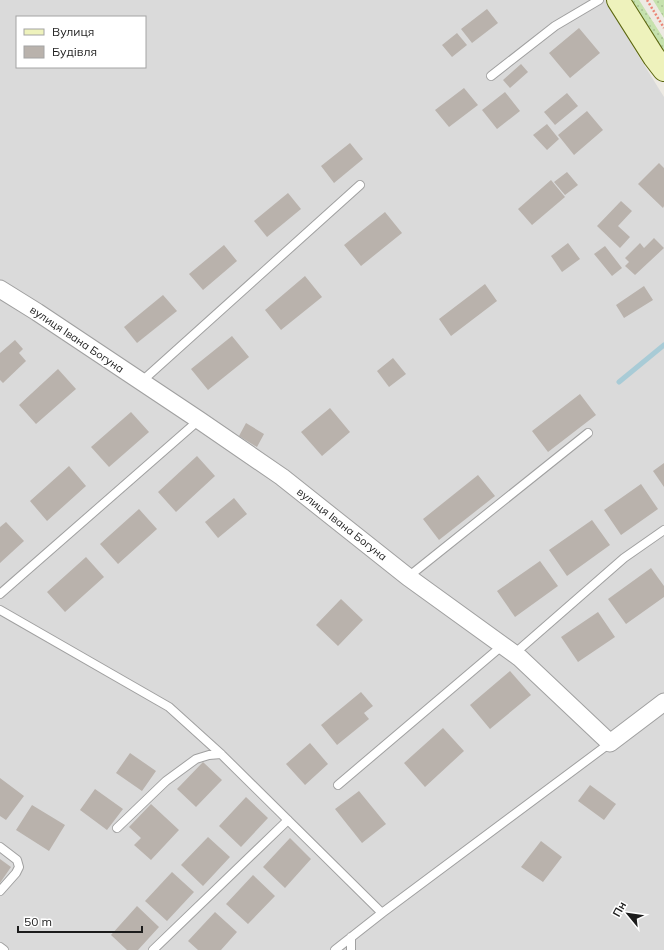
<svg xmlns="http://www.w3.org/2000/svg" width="664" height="950" font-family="Mulish,sans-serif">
<defs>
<pattern id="grass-dots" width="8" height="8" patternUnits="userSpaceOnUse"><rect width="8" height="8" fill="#c6e2ae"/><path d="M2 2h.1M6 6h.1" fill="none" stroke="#aac195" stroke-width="1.8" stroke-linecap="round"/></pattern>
</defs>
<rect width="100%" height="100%" fill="#edeae3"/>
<!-- residential -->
<path fill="#dadada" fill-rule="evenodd" d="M0,0H606L638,55L664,97V950H0ZM17,17H145V67H17Z"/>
<!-- grass -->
<path fill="url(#grass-dots)" d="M633,0H639L664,39V55L641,20L637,10L633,4H628Z
M653,0H664V18Z"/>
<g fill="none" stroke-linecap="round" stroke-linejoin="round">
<!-- stream -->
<path stroke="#a8cbd6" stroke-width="5" d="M619,382L664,345"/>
</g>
<!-- building -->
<path fill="#b9b2ac" d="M487,9L498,23L472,43L461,29Z
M579,28L600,53L570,78L549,53Z
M457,33L467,45L452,57L442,45Z
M521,64L528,72L510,88L503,80Z
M464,88L478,105L449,127L435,110Z
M505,92L520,111L497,129L482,110Z
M567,93L578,106L555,125L544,112Z
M587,111L603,130L574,155L558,135Z
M547,124L559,139L547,150L533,135Z
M350,143L363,159L334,183L321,166Z
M659,163L664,168V206L663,208L638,184Z
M567,172L578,185L565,195L554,182Z
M551,180L565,197L532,225L518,209Z
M288,193L301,209L267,237L254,221Z
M621,201L632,211L618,226L630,237L620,248L597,226Z
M385,212L402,233L361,266L344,245Z
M654,238L664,248L635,275L625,266L629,262L625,258L640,243L644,248Z
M568,243L580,259L562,272L551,256Z
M224,245L237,261L203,290L189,274Z
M605,246L622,268L612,276L594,254Z
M305,276L322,297L281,330L265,310Z
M485,284L497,301L451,336L439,319Z
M644,286L653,300L624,318L616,305Z
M163,295L177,311L137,343L124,327Z
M232,336L249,357L208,390L191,369Z
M15,340L23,349L19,353L26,361L3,383L0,380V353Z
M393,358L406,374L389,387L377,371Z
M58,369L76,389L36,424L19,405Z
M580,394L596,415L548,452L532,431Z
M330,408L350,432L322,456L301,432Z
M131,412L149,432L109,467L91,447Z
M246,423L264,434L257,447L239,436Z
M197,456L215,476L176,512L158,492Z
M664,463V487L653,471Z
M69,466L86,486L47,521L30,501Z
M478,475L495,496L439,540L423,519Z
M641,484L658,509L621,535L604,510Z
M234,498L247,514L218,538L205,522Z
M139,509L157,529L118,564L100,544Z
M592,520L610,545L567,576L549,550Z
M6,522L24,541L0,563V527Z
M86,557L104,577L65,612L47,592Z
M540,561L558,586L515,617L497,591Z
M651,568L664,586V597L626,624L608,599Z
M341,599L363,620L338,646L316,625Z
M598,612L615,637L578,662L561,637Z
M510,671L531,695L490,729L470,705Z
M361,692L373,706L364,713L369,719L337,745L321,725Z
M443,728L464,751L425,787L404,763Z
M310,743L328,764L305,785L286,764Z
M130,753L156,771L142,791L116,773Z
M203,762L222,780L196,807L177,789Z
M0,778L24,796L6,820L0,816Z
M590,785L616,804L604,820L578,801Z
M95,789L123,809L107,830L80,810Z
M359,791L386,824L362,843L335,809Z
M246,797L268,818L241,847L219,826Z
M151,804L179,830L151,860L134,845L141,838L129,827Z
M32,805L65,825L49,851L16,830Z
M208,837L230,857L203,886L181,865Z
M290,838L311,859L285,888L263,867Z
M541,841L562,857L543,882L521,867Z
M0,859L11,867L0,883Z
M172,872L194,892L167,921L145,901Z
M253,875L275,896L248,924L226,904Z
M137,906L159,927L138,950H127L111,935Z
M215,912L237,932L221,950H198L188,941Z"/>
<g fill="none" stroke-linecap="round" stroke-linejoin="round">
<defs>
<path id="service" d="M491,76L555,26L599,0
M141,382L360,185
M408,577L588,433
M0,594L199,420
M0,610L169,707L221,754L382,913
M514,654L624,558L664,530
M338,785L503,645
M117,828L166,781L196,759L209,755L221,754
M0,847L17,860L19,867L16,873L0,891
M0,947L4,950
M153,950L288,820
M335,950L382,913L610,743
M351,950V937"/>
<path id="minor" d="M0,289L37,312L199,420L282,477L408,577L520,658L610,743L664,702"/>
<path id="secondary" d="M618,0L654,57L664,70"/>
</defs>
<!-- service casing -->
<use href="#service" stroke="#a0a0a0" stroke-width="10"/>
<!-- minor casing -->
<use href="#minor" stroke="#a0a0a0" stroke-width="19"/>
<!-- secondary casing -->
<use href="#secondary" stroke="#5c6710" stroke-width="24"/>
<!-- path -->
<path stroke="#eb8576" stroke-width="2.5" stroke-dasharray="2 2" stroke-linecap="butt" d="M647,0L664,28"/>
<!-- service -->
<use href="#service" stroke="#fff" stroke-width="8"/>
<!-- minor -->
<use href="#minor" stroke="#fff" stroke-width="17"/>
<!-- secondary -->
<use href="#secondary" stroke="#eef2bc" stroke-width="22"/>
</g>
<g text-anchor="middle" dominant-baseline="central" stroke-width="3.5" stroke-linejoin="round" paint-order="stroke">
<!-- street labels -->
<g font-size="11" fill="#1c1c1c" stroke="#fff">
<text transform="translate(77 339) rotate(34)">вулиця Івана Богуна</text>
<text transform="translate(342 524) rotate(38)">вулиця Івана Богуна</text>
</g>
</g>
<!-- legend -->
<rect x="16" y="16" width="130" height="52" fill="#ffffff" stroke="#a4a4a4"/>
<rect x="24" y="29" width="20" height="6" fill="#eef2bc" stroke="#a4a4a4"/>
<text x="52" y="36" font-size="12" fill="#1c1c1c">Вулиця</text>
<rect x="24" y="46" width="20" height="12" fill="#b9b2ac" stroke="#a4a4a4"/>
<text x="52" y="56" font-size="12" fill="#1c1c1c">Будівля</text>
<!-- north arrow -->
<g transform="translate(628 914) rotate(299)" stroke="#ffffff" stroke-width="3" paint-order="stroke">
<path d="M0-3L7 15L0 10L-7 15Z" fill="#1c1c1c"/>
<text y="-6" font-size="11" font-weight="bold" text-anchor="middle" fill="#1c1c1c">Пн</text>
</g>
<!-- scale -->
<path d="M18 926v6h124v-6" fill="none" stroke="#1c1c1c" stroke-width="2"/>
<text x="24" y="926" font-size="12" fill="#1c1c1c" stroke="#ffffff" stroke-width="3" paint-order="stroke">50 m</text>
</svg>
